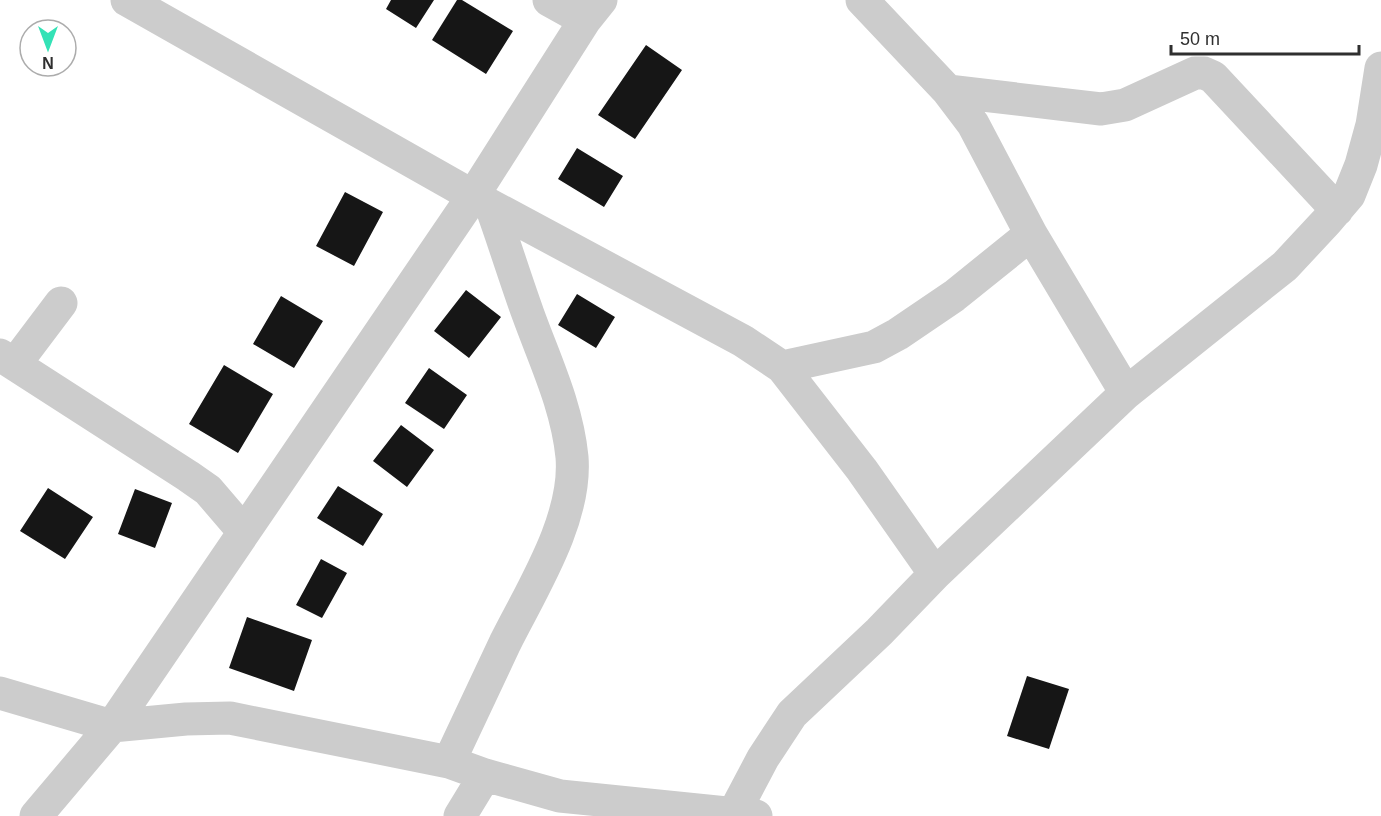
<svg xmlns="http://www.w3.org/2000/svg" width="1381" height="816" font-family="Helvetica,sans-serif">
<rect width="100%" height="100%" fill="#fff"/>
<!-- building -->
<path fill="#161616" d="M391,0H434L416,28L386,9Z
M457,0H462L513,31L486,74L432,40Z
M646,45L682,70L635,139L598,115Z
M577,148L623,176L604,207L558,179Z
M345,192L383,212L354,266L316,246Z
M466,290L501,317L469,358L434,331Z
M577,294L615,317L596,348L558,325Z
M281,296L323,321L294,368L253,344Z
M224,365L273,394L238,453L189,424Z
M429,368L467,395L444,429L405,403Z
M401,425L434,450L407,487L373,461Z
M338,486L383,514L363,546L317,518Z
M48,488L93,517L65,559L20,531Z
M135,489L172,503L155,548L118,534Z
M321,559L347,573L322,618L296,605Z
M247,617L312,640L294,691L229,668Z
M1027,676L1069,689L1049,749L1007,736Z"/>
<g fill="none" stroke-linecap="round" stroke-linejoin="round">
<!-- minor -->
<path stroke="#ccc" stroke-width="33" d="M127,0L473,196L743,341L782,367L874,347L898,334L954,296L1031,234
M549,0L585,20
M862,0L948,91L973,124L1031,234L1126,393
M948,91L1101,109L1125,105L1195,73H1204L1213,77L1337,210
M0,355L188,476L208,490L244,532
M15,364L61,303
M782,367L862,470L935,574
M0,693L112,726L186,719L230,718L449,762L485,775L560,796L756,816
M449,762C467,723 486,683 505,643C532,589 577,519 572,457C567,406 545,361 528,314C515,278 504,242 491,206
M734,813L763,758L792,714L879,632L935,574L1126,393L1285,266L1326,222L1349,195L1361,165L1372,125L1381,68
M36,816L112,726L473,196L585,20L601,0
M460,816L485,775"/>
</g>
<!-- north arrow -->
<g transform="translate(48 48) rotate(180)"><circle r="28" fill="#ffffff" stroke="#acacac" stroke-width="1.5"/>
<path d="M0-4.5L10 22L0 15L-10 22Z" fill="#34e2b6"/>
<text y="-9" font-size="16" font-weight="bold" text-anchor="middle" fill="#2f2f2f">N</text>
</g>
<!-- scale -->
<path d="M1171 45v9h188v-9" fill="none" stroke="#2f2f2f" stroke-width="3"/>
<text x="1180" y="45" font-size="18" fill="#2f2f2f" stroke="#ffffff" stroke-width="4.5" paint-order="stroke">50 m</text>
</svg>
